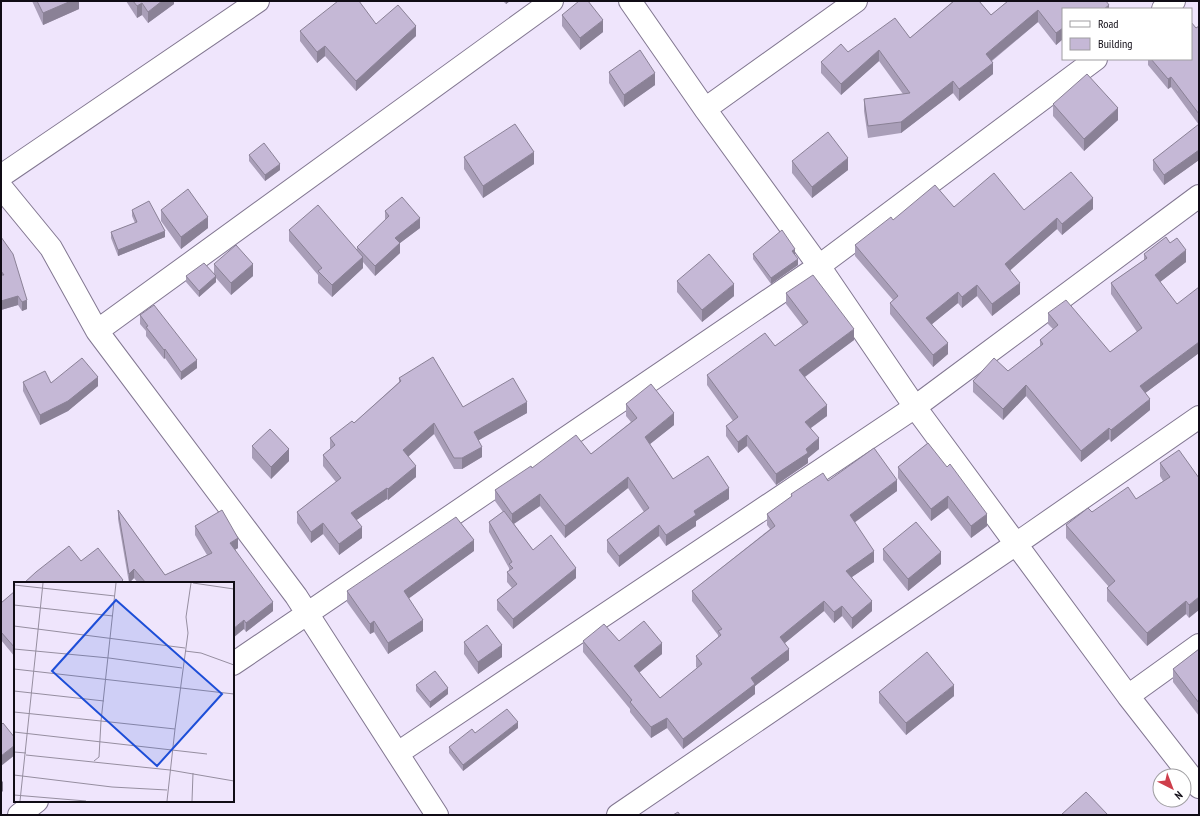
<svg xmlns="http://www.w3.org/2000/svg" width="1200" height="816" font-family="'PT Sans Narrow',sans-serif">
<rect width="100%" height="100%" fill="#efe5fc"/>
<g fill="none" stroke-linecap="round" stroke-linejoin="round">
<defs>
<path id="minor" d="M630,1L705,109L819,266L915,407L1128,696L1199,787
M1163,9L1174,1
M705,109L856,1
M1,176L258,1
M1,187L51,248L97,331
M233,664L819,266L1096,59
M1128,696L1199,645
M398,753L915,407L1199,196
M19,815L37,801
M437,815L296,596L97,331L552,1
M618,815L1016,544L1199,417"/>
</defs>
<!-- minor casing -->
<use href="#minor" stroke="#827791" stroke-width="24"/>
<!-- minor -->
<use href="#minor" stroke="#fff" stroke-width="22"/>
</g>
<!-- wall -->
<path fill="#a99eb8" d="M32,1H79V9L43,25Z
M126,1H174V4L148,23L142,15L137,18Z
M503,1H510L506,4Z
M951,1H979L991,15L1008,1L1109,9H1063V39L1056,45L1038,22L992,61L993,74L959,101L953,93L901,133L868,138L864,111V99L903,94L879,61L841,95L821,73V62L848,52L910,38L952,2Z
M562,15L603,32L580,50L562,26Z
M376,24L416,36L356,91L325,56L317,63L300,41V31Z
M1199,26V160L1164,185L1153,170V160L1199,125L1171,87L1168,89L1148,65V59H1191L1196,28Z
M609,72L655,85L624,107L609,83Z
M1053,104L1118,120L1084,151L1053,116Z
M249,155L280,170L265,181L249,161Z
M464,157L534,164L483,198L464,169Z
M792,161L848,170L812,198L792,173Z
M954,207L1024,210L1093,209L1062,235L1057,229L1010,270L1020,294L992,316L977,296L962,308L958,303L932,324L948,354L933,367L890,314V303L893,300L855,256V245L893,220Z
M132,210L165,237L118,256L111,238V232L135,223L132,216Z
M161,210L208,228L181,249L161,221Z
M385,211L420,228L400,243V253L375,276L363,262V268L332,297L318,283V275L289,241V230L357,250V247L385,220Z
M1,237L27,309L22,311L18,305L1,310Z
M753,254L795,255H794L798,265L771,284L753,259Z
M1144,254L1186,262L1160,282L1199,353L1145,393L1150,410L1111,442L1109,439L1081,462L1026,396L1003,420L973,392V381L1008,371L1040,346V340L1053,329L1048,324V313L1110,352L1137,332L1111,294V283L1144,260Z
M214,264L253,276L231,295L216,278V282L199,297L186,282V276L214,274Z
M677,281L734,296L702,322L677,292Z
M786,293L854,340L805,377L827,416L811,428L819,449L808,458V463L776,485L747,446L738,453L726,436V426L733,421L707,385V375L775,346L803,326L786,304Z
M140,315L197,368L181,380L165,358L164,359L146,336V331L140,324Z
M399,378L463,407L527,413L478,440L482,457L462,469H454L434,434L408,457L416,477L388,500L387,499L356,520L362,538L339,555L323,534L311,543L297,523V512L336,482L323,466V455L330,449V438L354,423L399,382Z
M23,382L51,383L98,386L68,411L40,425L23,391Z
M626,404L674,425L650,444L673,479L729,499L696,521V526L666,546L659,536L619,567L607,552V540L644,512L628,488L565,538L540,506L514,524L533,550L576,578L513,629L497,610V600L512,588L507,582V572L509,571V568L489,532V522L503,512L495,501V490L532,468L591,454L631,422L626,416Z
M928,443L987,526L971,538L948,508L931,521L898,478V467Z
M252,446L289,461L271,479L252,458Z
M1160,463L1199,478L1189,618L1186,614L1147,646L1107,601V588L1109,587L1066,538V525L1092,512L1136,499L1163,481L1160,476Z
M828,481L897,491L854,522L874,562L852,577L872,611L852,629L842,616L834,623L824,611L785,643L789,660L755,686V694L683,749L667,728L651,738L630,712V709L583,652V641H619L662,654L639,672L660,698L697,668L696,667V656L718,637V635L692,601V591L770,529L767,525V514L791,497V494Z
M118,510L165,575L207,555L195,535V526L238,548L234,550L273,611L246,632L244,629L233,583H138L134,578L129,583L118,519Z
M883,549L941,564L908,591L883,560Z
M474,551L409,598L423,631L388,654L374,632L370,634L347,602V591Z
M15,591V657L1,640V603Z
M464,642L502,657L478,674L464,654Z
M1199,649V716L1173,682V669Z
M416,685L448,694L430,708L416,691Z
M879,692L954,696L906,735L879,703Z
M518,728L463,771L449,753V747L475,733Z"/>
<!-- shaded-wall -->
<path fill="#8a8196" d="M71,1H79V9L43,25V13Z
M162,1H174V4L148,23V12Z
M506,1H510L506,4Z
M142,3V15L137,18V6Z
M1109,5V9H1104Z
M1038,10V22L986,65V54Z
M603,20V32L580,50V38Z
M416,26V36L356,91V81Z
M1063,28V39L1056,45V33Z
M325,46V56L317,63V52Z
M879,50V61L841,95V84Z
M993,63V74L959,101V89Z
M655,73V85L624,107V95Z
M1171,77V87L1168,89V79Z
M953,81V93L901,133V122Z
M1118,108V120L1084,151V139Z
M1199,150V160L1164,185V175Z
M534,152V164L483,198V186Z
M848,158V170L812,198V187Z
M280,164V170L265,181V175Z
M1093,198V209L1062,235V224Z
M208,217V228L181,249V237Z
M420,218V228L400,243V253L375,276V266L395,238Z
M1057,218V229L1005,275V264Z
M165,231V237L118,256V250Z
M795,249V255L792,257V251Z
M1186,250V262L1155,286V275Z
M363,257V268L332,297V285Z
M798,259V265L771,284V278Z
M253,264V276L231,295V283Z
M216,276V282L199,297V291Z
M1020,283V294L992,316V304Z
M734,284V296L702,322V310Z
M977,285V296L962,308V297Z
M958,292V303L926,329V318Z
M18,296V305L1,310V301Z
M27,300V309L22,311V302Z
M854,329V340L799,381V370Z
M1199,342V353L1140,397V386Z
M948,343V354L933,367V355Z
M165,349V358L164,359V350Z
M197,360V368L181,380V372Z
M98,377V386L68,411L40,425V415Z
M1026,385V396L1003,420V409Z
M1150,399V410L1111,442V430Z
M527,402V413L474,443V432Z
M827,405V416L805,432V422Z
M674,413V425L645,448V437Z
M434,423V434L403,461V450Z
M1109,428V439L1081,462V451Z
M747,435V446L738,453V442Z
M819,438V449L808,458V463L776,485V474Z
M482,447V457L462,469V458Z
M289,449V461L271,479V467Z
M416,466V477L388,500V489Z
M628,477V488L565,538V526Z
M897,480V491L850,526V515Z
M387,488V499L351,524V513Z
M729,488V499L696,521V526L666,546V535L694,511Z
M540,494V506L512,525V514Z
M948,496V508L931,521V509Z
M987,514V526L971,538V526Z
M323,523V534L311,543V532Z
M659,525V536L619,567V556Z
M362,527V538L339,555V544Z
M238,538V548L230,553V543Z
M474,540V551L404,602V591Z
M874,551V562L846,581V571Z
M941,552V564L908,591V579Z
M576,568V578L513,629V619Z
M134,569V578L129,583V574Z
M1199,597V610L1189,618V605Z
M824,601V611L780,647V637Z
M872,601V611L852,629V618Z
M1186,601V614L1147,646V633Z
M273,602V611L246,632V623Z
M842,606V616L834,623V612Z
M244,620V629L233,638V629Z
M423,620V631L388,654V643Z
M374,621V632L370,634V624Z
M662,643V654L634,677V666Z
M502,645V657L478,674V662Z
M789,649V660L755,686V694L683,749V739L751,678Z
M954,685V696L906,735V723Z
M448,688V694L430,708V702Z
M667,718V728L651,738V727Z
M518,722V728L463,771V765Z
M15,745V755L1,766V756Z
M3,781V791L1,793V783Z"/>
<!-- building -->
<path fill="#c5b8d6" stroke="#8a8196" d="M37,1H71L43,13Z
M133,1H162L148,12L142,3L137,6Z
M338,1H359L376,24L398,5L416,26L356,81L325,46L317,52L300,31Z
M579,1H588L603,20L580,38L562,15Z
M954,1H979L991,15L1008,1H1106L1109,5L1104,9H1063V28L1056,33L1038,10L986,54L993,63L959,89L953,81L901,122L868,126L864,99L910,93L879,50L841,84L821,62L841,44L848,52L895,18L910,38Z
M1191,22L1196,28L1199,26V114L1171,77L1168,79L1151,59H1191Z
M640,50L655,73L624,95L609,72Z
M1087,74L1118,108L1084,139L1053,104Z
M515,124L534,152L483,186L464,157Z
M1199,124V150L1164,175L1153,160Z
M828,132L848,158L812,187L792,161Z
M264,143L280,164L265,175L249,155Z
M1071,172L1093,198L1062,224L1057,218L1005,264L1020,283L992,304L977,285L962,297L958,292L926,318L948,343L933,355L890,303L898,296L855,245L891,217L893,220L935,185L954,207L994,173L1024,210Z
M188,189L208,217L181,237L161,210Z
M402,197L420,218L395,238L400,243L375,266L357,247L389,216L385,211Z
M149,201L165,231L118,250L111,232L137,222L132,210Z
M318,205L363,257L332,285L318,271L322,268L289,230Z
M782,230L795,249L792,251L798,259L771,278L753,254Z
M1,237L13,254L27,300L22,302L18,296L1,301V275H4L1,271Z
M1166,237L1170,243L1177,238L1186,250L1155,275L1177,304L1199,287V342L1140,386L1150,399L1111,430L1109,428L1081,451L1026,385L1003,409L973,381L994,358L1008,371L1043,344L1040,340L1058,325L1048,313L1066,300L1110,352L1142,328L1111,283L1147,258L1144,254Z
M236,245L253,264L231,283L214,264Z
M709,254L734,284L702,310L677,281Z
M204,263L216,276L199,291L186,276Z
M813,275L854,329L799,370L827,405L805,422L819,438L806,449L808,453L776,474L747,435L738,442L726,426L738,417L707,375L765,333L775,346L808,322L786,293Z
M154,305L197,360L181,372L165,349L164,350L146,327L148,326L140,315Z
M433,357L463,407L513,378L527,402L474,432L482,447L462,458H454L434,423L403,450L416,466L388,489L387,488L351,513L362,527L339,544L323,523L311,532L297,512L341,478L323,455L335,445L330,438L352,421L354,423L401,381L399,378Z
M82,358L98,377L68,401L40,415L23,382L45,371L51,383Z
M651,384L674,413L645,437L673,479L708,456L729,488L694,511L696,515L666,535L659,525L619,556L607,540L649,508L628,477L565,526L540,494L512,514L495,490L531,466L532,468L576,435L591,454L637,418L626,404Z
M270,429L289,449L271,467L252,446Z
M928,443L947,467L950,464L987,514L971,526L948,496L931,509L898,467Z
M874,448L897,480L850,515L874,551L846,571L872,601L852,618L842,606L834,612L824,601L780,637L789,649L751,678L755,684L683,739L667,718L651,727L630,702L632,700L583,641L604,624L619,641L644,621L662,643L634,666L660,698L702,664L696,656L721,635L718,631L722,629L692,591L775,526L767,514L792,496L791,494L823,473L828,481Z
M1179,450L1199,478V597L1189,605L1186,601L1147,633L1107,588L1115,581L1066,525L1088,508L1092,512L1128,487L1136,499L1170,477L1160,463Z
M118,510L165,575L212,553L195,526L222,510L238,538L230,543L273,602L246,623L244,620L233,629V583H146L134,569L129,574Z
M504,511L533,550L551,535L576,568L513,619L497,600L517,584L507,572L513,568L509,564L512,562L489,522Z
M456,517L474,540L404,591L423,620L388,643L374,621L370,624L347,591Z
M916,522L941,552L908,579L883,549Z
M69,546L81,561L98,548L123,580L120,583H24L36,572Z
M15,591V648L1,632V603Z
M487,625L502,645L478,662L464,642Z
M1199,649V703L1173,669Z
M927,652L954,685L906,723L879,692Z
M435,671L448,688L430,702L416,685Z
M507,709L518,722L463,765L449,747L472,729L475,733Z
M3,723L15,738V745L1,756V725Z
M1086,792L1108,815H1061Z
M678,812L680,815H673Z"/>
<!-- overview -->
<g transform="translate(14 582)">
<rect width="220" height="220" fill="#efe5fc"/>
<path fill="none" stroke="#968ea0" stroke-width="1" d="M179,1L220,7M0,3L101,14M0,23L99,34M0,44L171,66M0,67L95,76L168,86M171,69L187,71L220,83M0,87L220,112M0,109L90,119M0,130L87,139L102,1M0,150L193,172M0,170L12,171M12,173L156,188L220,199M80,179L85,175L87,139L161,147L174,51L172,35L177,1M0,193L98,205L153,208M0,213L72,219M6,219L29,1M153,219L161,147M178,219L179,191"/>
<path fill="#1d4ed8" fill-opacity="0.15" stroke="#1d4ed8" stroke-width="2" d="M102,18L208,112L143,184L38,89Z"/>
<rect width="220" height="220" fill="none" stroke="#100c15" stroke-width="2"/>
</g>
<!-- border -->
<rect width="1200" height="816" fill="none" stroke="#100c15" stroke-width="4"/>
<!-- legend -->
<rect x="1062" y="8" width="130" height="52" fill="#ffffff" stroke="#9f9ea1"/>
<rect x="1070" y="21" width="20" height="6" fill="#ffffff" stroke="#9f9ea1"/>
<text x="1098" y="28" font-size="12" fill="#100c15">Road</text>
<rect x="1070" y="38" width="20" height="12" fill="#c5b8d6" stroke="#9f9ea1"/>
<text x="1098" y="48" font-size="12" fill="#100c15">Building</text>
<!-- north arrow -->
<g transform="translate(1172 788) rotate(138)"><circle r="19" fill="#ffffff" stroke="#9f9ea1"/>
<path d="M0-3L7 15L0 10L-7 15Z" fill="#ce3e4b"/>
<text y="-6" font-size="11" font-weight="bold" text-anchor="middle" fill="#100c15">N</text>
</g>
</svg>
